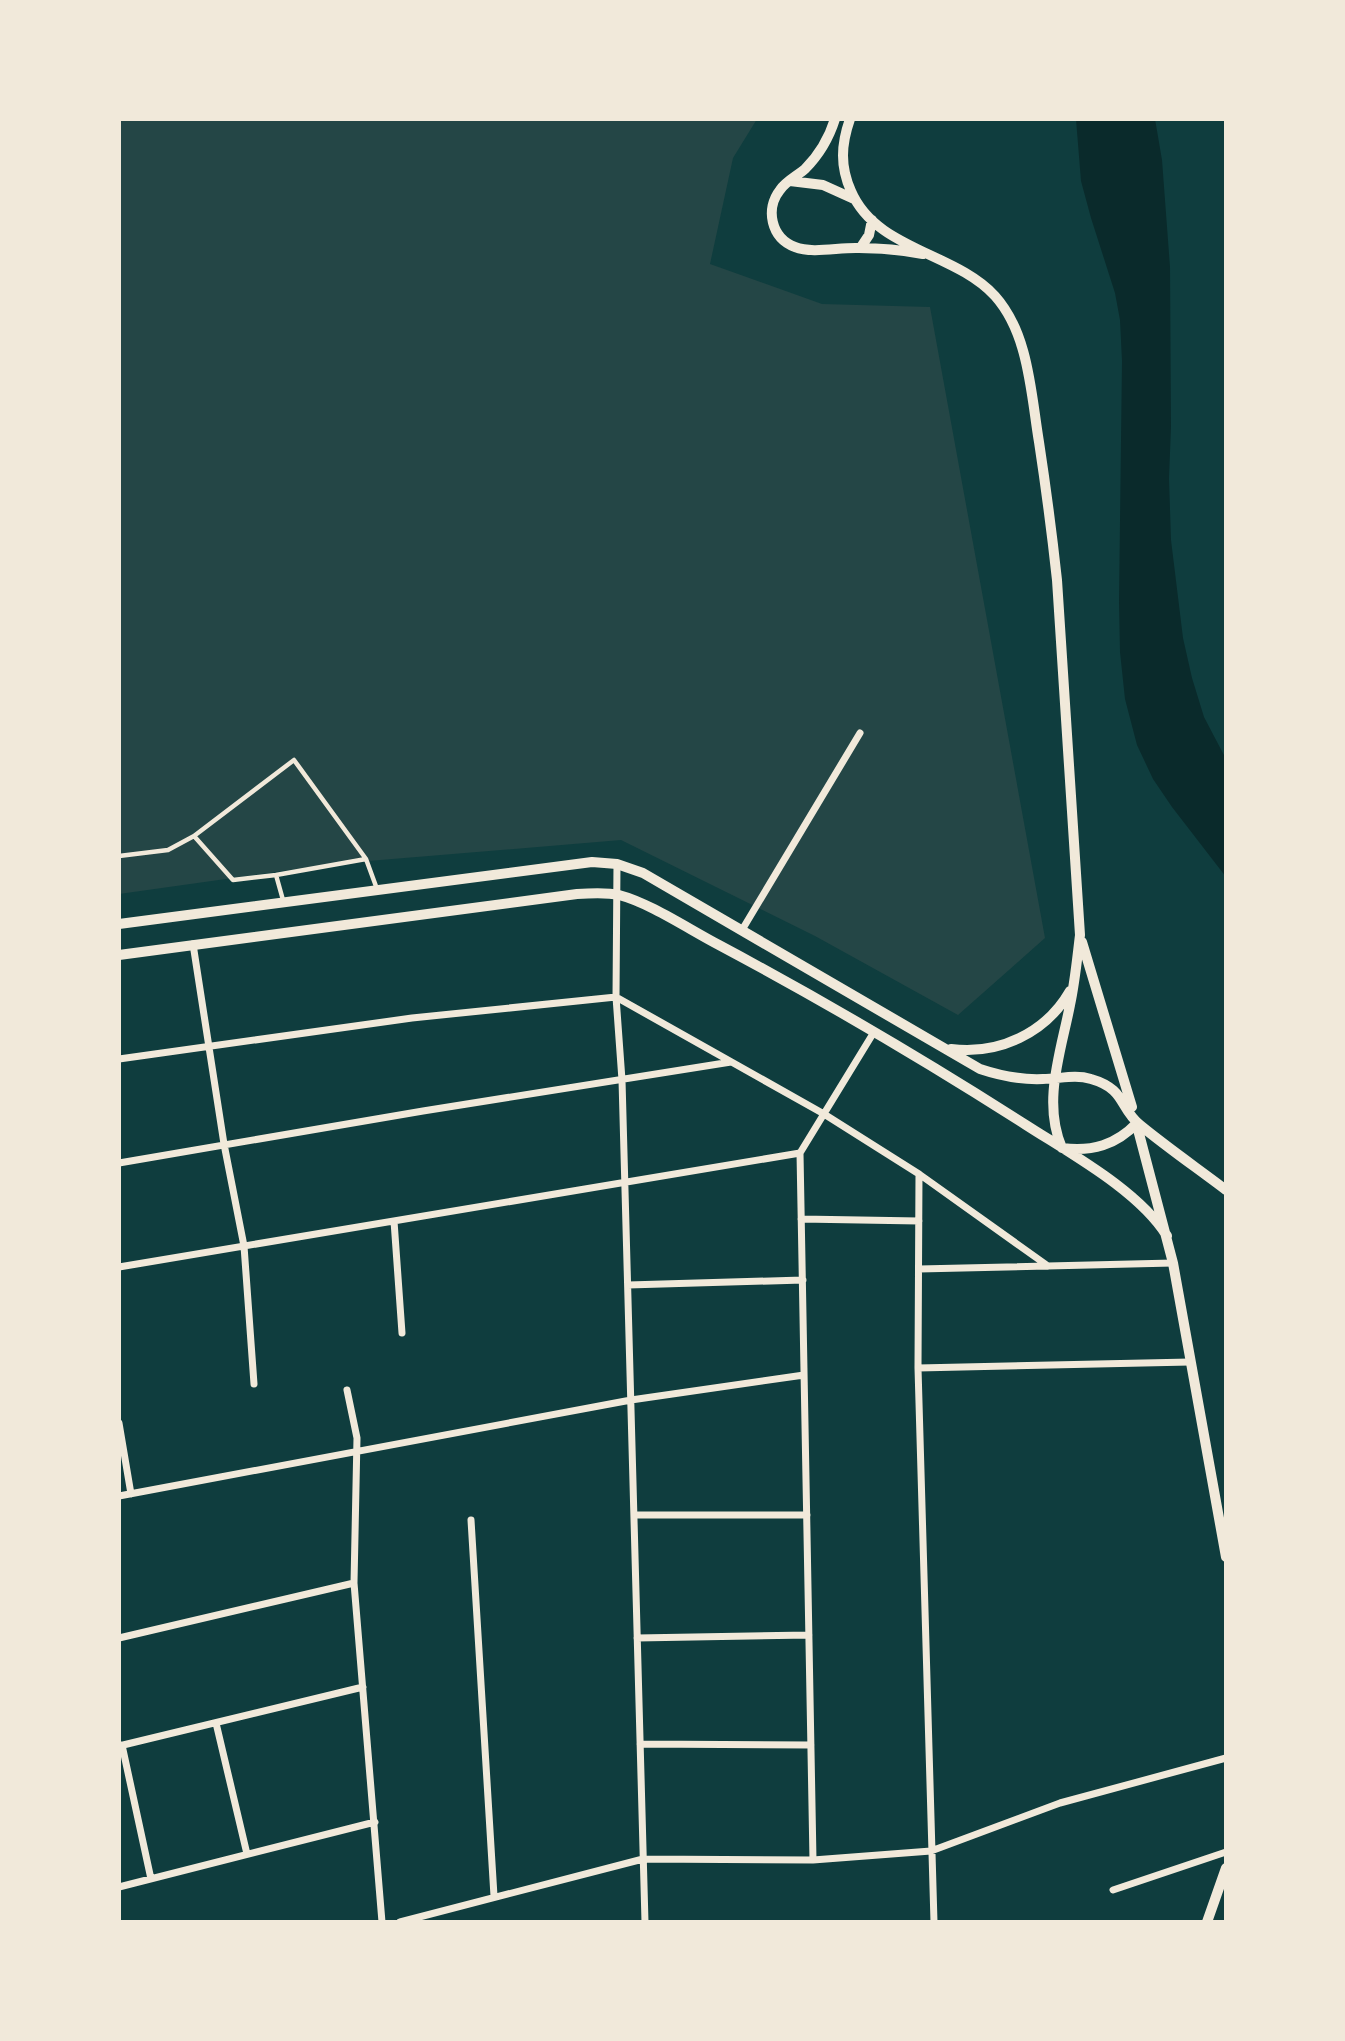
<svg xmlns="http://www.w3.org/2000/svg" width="1345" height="2041" font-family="Manrope,sans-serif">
<rect width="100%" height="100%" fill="#0f3d3e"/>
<!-- green -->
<path fill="#244646" d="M119,119H757L733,158L710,264L822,304L930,307L1045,938L958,1015L815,936L621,840L332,864L119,894Z"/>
<!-- water -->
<path fill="#0a2a2b" d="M1076,119H1155L1162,160L1170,267L1171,427L1169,478L1171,540L1183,638L1192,678L1204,717L1226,759V877L1172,807L1153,779L1137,745L1125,699L1120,652L1119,602L1122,361L1120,320L1115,293L1091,218L1081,181Z"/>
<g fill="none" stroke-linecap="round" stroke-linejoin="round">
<!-- service -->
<path stroke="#f1e9da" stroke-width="4.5" d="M119,856L168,850L194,836
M276,875L366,859
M283,900L276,875L233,880L194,836L294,760L366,859L377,889"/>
<!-- minor -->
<path stroke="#f1e9da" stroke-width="7" d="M617,864L616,997L622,1080L645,1922
M742,930L860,733
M193,944L224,1144L244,1246L254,1384
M119,1059L412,1018L616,997L824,1114L919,1174L1048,1266
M800,1153L813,1860
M800,1153L874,1032
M119,1163L423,1111L731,1062
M919,1174L918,1368L934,1922
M801,1219L919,1221
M394,1221L402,1333
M119,1267L800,1153
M919,1269L1173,1263
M628,1285L803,1280
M918,1368L1190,1362
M347,1390L357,1438L354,1583L382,1922
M119,1423L131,1494
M119,1496L631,1400L804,1375
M634,1515H807
M471,1520L494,1896
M119,1638L354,1583
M637,1638L809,1635
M216,1723L247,1854
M640,1744L811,1745
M122,1745L151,1879
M119,1746L363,1687
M119,1887L375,1822
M1113,1890L1226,1852
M400,1922L643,1859L813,1860L931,1851L1060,1803L1226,1758"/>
<!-- tertiary -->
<path stroke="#f1e9da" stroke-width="10" d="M835,119C829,138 819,155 805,169C797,176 786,181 780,190C765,209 771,238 795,247C813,254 839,247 859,248C880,248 902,250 923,254
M850,119C841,145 840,166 851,191C876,250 955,252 995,296C1029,334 1031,394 1039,442C1046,488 1052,534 1057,580L1080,935C1077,959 1075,982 1070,1005C1061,1052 1042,1102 1062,1148C1092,1152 1116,1145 1137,1123
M790,181L823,185L854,199
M861,247L869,235L872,220
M119,924L592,862L617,864L643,873L980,1069C1001,1076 1021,1080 1043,1079C1059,1079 1075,1074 1091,1079C1126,1089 1119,1108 1140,1125C1168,1148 1197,1168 1226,1190
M1082,942L1132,1107
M119,955L577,894C591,893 606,892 619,895C650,903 690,930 719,945C824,1001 926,1061 1026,1125C1071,1154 1139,1191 1167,1236
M951,1049C999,1055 1046,1033 1070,991
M1136,1122L1173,1263L1226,1557
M1207,1922L1226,1868"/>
</g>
<!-- border -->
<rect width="1345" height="2041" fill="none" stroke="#f1e9da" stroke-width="242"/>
</svg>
